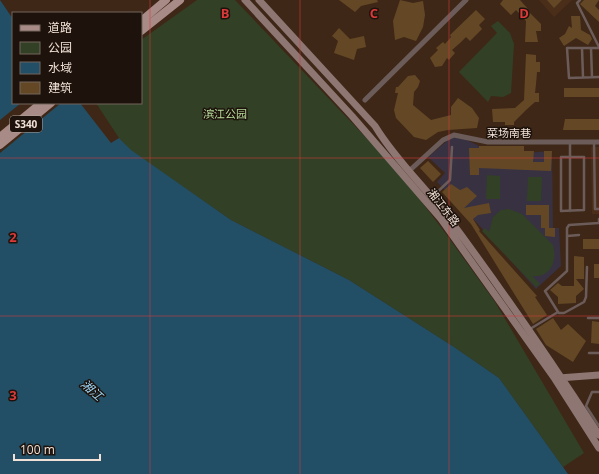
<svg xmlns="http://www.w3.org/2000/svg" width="599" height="474" font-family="'Open Sans','Noto Sans SC',sans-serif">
<rect width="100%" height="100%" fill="#3e2717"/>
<!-- built -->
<path fill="#4b2e1a" d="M539,0H572L554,17Z
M591,147H599V214H592Z"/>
<!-- education -->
<path fill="#373142" d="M456,137L465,139L479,146L482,156L552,151L553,228H559L561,266L536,289L477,223L437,182L445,173L428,157L448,140Z"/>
<!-- green -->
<path fill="#324125" d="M197,0H235L374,146L418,197L446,234L495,302L584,453L563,467L499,378L454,347L349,280L231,220L130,150L119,138L96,103H141V40Z
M498,21L510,33L514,44L511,93L503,97L491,96L488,102L459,72L497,33L491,26Z
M487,175L500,176V199H486Z
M528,177H542L541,201H527Z
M509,209L522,214L553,245C558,261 550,278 532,276L540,284L536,287L482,231L485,228L489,232L493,217L501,210Z"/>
<!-- water -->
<path fill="#224f66" d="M0,0L13,19V103H21L0,120Z
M61,103H80L111,143L119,138L131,150L231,220L349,280L454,347L499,378L568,474H0V153Z"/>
<!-- building -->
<path fill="#644825" d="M339,0H377L378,2L361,6L355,12Z
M400,0L413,3L423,1L425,15L423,27L416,41L404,37L395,40L393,21Z
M503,0H520L528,9L527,10L541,24V31H536L538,42H525L526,21L516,10L511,15L500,4Z
M547,0H562L554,8Z
M584,0H599L595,6L599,10V22L581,5L580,4Z
M476,10L485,19L479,25L482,29L470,41L466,37L460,43L452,50L455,53L449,60L447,58L442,66L435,67L430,58L438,50L436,48L443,42L445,44L451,37L450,35Z
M571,16H580L581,30L590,35L592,39L588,45L576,38L564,46L559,38L565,34L569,26L572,28Z
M339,28L350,39L364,36L366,47L357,49L354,60L334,53L338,41L332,36Z
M526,54L536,55V62H540V72H537L536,84L535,93H539V102H535L526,110L514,122V125H505V122H493L492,109L515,108L524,100Z
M415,75L420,81L418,87L414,92L413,105L431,120L451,115V107L458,98L472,108L479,118L477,128L448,130L438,132L426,140L414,137L396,118L394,110L398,93H395L396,87H398L408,76Z
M564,88H599V97H564Z
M565,119H599V130H563Z
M479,146H524V151H534L533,162H544V151H552L551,171L479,168V175H470L469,148H479Z
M428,161L441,174L433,182L420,168Z
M451,184L460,190L467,187L477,196L464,208L489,203L491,213L478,215L473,219L480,230L479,231L537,296L535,297L547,315L533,324L471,224L442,192Z
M526,205H549V228H555V237L545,236V228H541V215H526Z
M583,239H599V249H583Z
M574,256L584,257V279H576L584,289L576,296V303L558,304V297L550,290L558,283L562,286H574Z
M594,264H599V278H594Z
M553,318L561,330L568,324L586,341L573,362L546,345L536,329Z
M592,321L599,322V344L591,343Z"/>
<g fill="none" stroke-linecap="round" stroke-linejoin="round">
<!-- lane -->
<path stroke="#6b5c5a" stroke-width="2.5" d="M580,0L577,3L599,47
M582,48L583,77
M591,48L592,77
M599,48H567L569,78L599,77
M570,142V211
M594,142L595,209H599
M561,157H584V210L561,211Z
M433,196L450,180L452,147
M567,236V228L569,225L599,223V219
M558,312L559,313H564L584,302L586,297L587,267
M588,318H599
M530,329L558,312L545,291L567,271V236L579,235
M589,353H599
M599,392H592L586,406L599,426"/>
<!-- street -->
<path stroke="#6b5c5a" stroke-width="5" d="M365,100L466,0
M409,171L443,140L454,135L488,142H599"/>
<!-- secondary -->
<path stroke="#8e7673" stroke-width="7" d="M245,0L352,116L441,219L555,379L599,448
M259,0L375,126C395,159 424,186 447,216C500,287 551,361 599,435
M559,378L599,375"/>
<!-- primary -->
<path stroke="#a88a86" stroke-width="8" d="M141,21L166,0
M141,31L180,0
M0,137L41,103
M0,145L51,103"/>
</g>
<!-- grid -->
<path fill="none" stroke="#d93a3a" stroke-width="1" stroke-opacity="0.55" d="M150,0V474M300,0V474M449,0V474M0,158H599M0,316H599"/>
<g text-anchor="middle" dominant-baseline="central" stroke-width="3" stroke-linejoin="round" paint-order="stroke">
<!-- shield labels -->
<rect fill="#1d130c" stroke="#b1a39a" stroke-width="1" x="10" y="116" width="32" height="16" rx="3"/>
<g font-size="10" font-weight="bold" fill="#f1e1d7">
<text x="26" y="124">S340</text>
</g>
<!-- park labels -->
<g font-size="11" fill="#b8db9b" stroke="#1d130c">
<text x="225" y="113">滨江公园</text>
</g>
<!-- street labels -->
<g font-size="11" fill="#f1e1d7" stroke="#1d130c">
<text x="509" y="132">菜场南巷</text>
<text transform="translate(444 207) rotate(52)">湘江东路</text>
</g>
<!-- water labels -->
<g font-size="12" font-style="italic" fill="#9dd6f7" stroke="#1d130c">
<text transform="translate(92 390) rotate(42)">湘江</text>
</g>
</g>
<g font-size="13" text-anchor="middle" font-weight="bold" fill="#d93a3a" stroke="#1d130c" stroke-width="3" stroke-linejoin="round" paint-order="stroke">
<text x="225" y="18">B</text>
<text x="374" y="18">C</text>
<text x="524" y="18">D</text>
<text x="13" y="242">2</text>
<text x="13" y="400">3</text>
</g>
<!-- legend -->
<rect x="12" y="12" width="130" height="92" fill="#1d130c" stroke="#72655d"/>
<rect x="20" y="25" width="20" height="6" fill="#a88a86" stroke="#72655d"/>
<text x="48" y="32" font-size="12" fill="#f1e1d7">道路</text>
<rect x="20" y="42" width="20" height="12" fill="#324125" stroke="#72655d"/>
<text x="48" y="52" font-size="12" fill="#f1e1d7">公园</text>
<rect x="20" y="62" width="20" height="12" fill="#224f66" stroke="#72655d"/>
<text x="48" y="72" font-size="12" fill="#f1e1d7">水域</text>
<rect x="20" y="82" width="20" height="12" fill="#644825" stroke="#72655d"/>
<text x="48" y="92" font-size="12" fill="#f1e1d7">建筑</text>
<!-- scale -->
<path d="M14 454v6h86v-6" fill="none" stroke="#f1e1d7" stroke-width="2"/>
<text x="20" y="454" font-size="12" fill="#f1e1d7" stroke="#1d130c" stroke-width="3" paint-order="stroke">100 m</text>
</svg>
